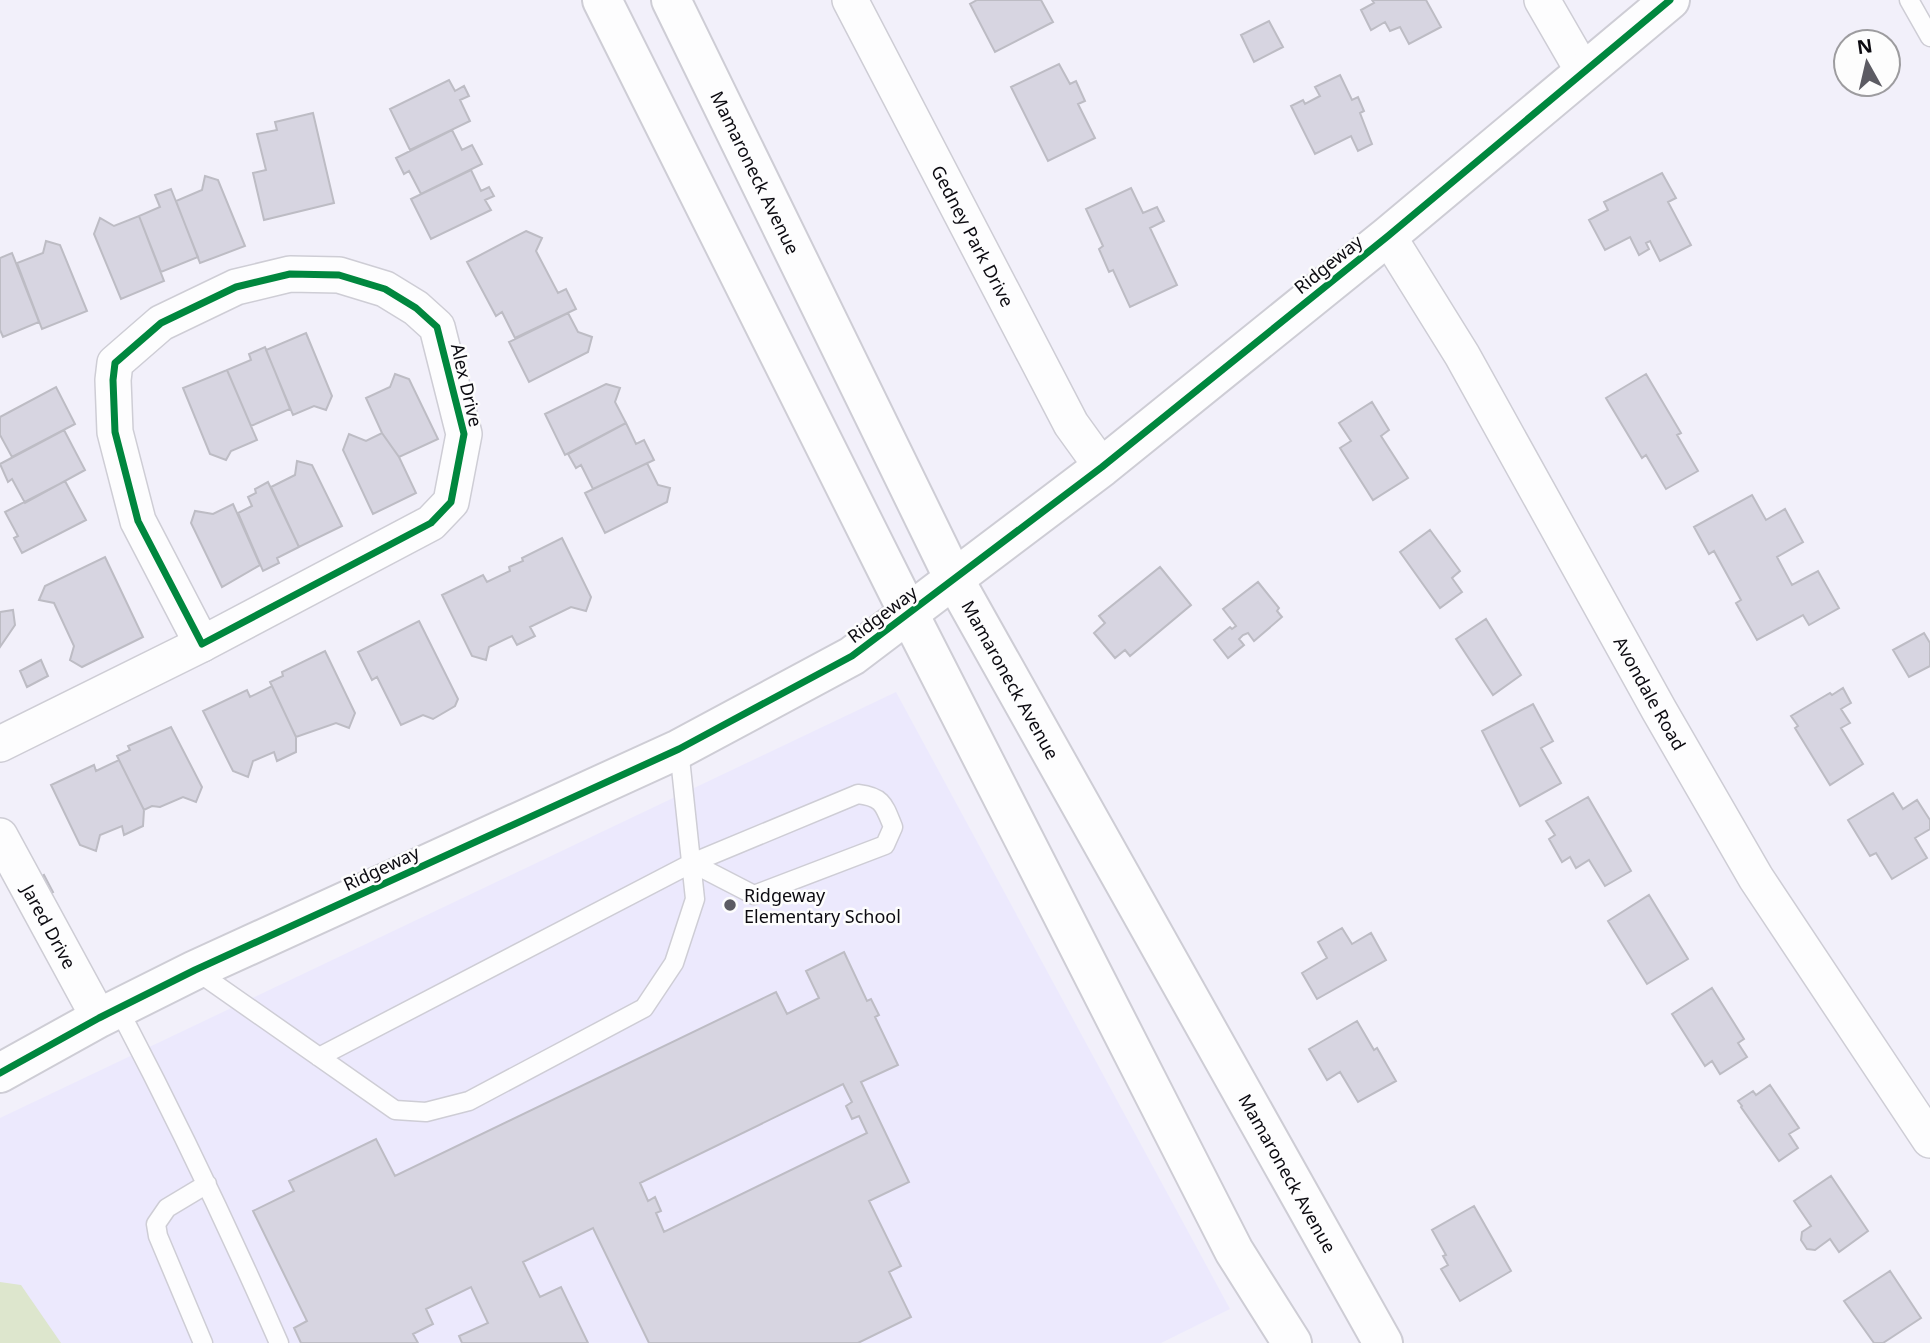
<svg xmlns="http://www.w3.org/2000/svg" width="1930" height="1343" font-family="'Noto Sans',sans-serif">
<rect width="100%" height="100%" fill="#f2f0fa"/>
<!-- built -->
<path fill="#ece9fd" d="M896,692L1230,1309L1161,1343H0V1118Z"/>
<!-- green -->
<path fill="#dde6cd" d="M0,1282L21,1285L61,1343H0Z"/>
<!-- building -->
<path fill="#d7d5e1" stroke="#bdbcc4" stroke-width="2" fill-rule="evenodd" d="M1041,0L1053,22L995,52L970,4L977,0Z
M1372,0H1426L1441,27L1409,44L1400,27L1390,31L1385,22L1371,30L1361,10L1374,3Z
M1269,21L1283,47L1254,62L1241,35Z
M1059,64L1070,84L1076,81L1085,101L1078,104L1095,138L1048,161L1011,87Z
M1340,75L1352,100L1358,97L1364,111L1360,113L1372,144L1358,151L1351,136L1315,154L1291,106L1303,100L1305,104L1320,96L1315,87Z
M449,80L455,91L464,86L469,96L460,100L470,121L410,150L390,109Z
M313,113L334,203L264,220L253,173L266,170L257,134L277,130L275,122Z
M452,130L462,150L472,145L482,164L421,194L409,171L404,174L396,158Z
M471,170L481,191L489,187L494,196L485,200L491,210L431,239L411,199Z
M1662,173L1676,198L1668,202L1691,245L1660,261L1650,241L1646,243L1649,249L1639,255L1630,237L1605,250L1589,220L1608,210L1604,202Z
M205,176L218,180L245,246L200,263L176,201L202,190Z
M1131,188L1143,213L1157,207L1164,221L1150,228L1177,285L1130,307L1113,270L1109,272L1099,249L1103,246L1086,209Z
M171,189L198,257L161,272L139,216L160,207L155,195Z
M139,216L164,281L121,299L94,234L100,218L114,226Z
M526,231L542,238L536,251L558,293L566,289L576,309L515,338L502,312L496,316L467,262Z
M46,241L60,245L87,311L42,329L17,263L43,253Z
M12,253L39,322L3,337L0,330V258Z
M568,313L578,332L592,337L588,352L529,382L509,342Z
M306,333L332,396L326,410L314,406L293,415L266,350Z
M265,347L290,409L251,426L227,370L251,360L249,354Z
M227,370L257,440L231,451L226,460L210,454L183,388Z
M395,374L409,379L438,439L399,457L382,433L366,398L390,387Z
M1646,374L1681,433L1677,435L1698,471L1666,489L1646,455L1642,458L1606,398Z
M606,384L620,388L615,402L626,423L565,455L545,414Z
M56,387L75,424L12,457L0,435V417Z
M1372,402L1389,430L1381,436L1408,478L1373,500L1340,448L1351,441L1339,423Z
M626,423L636,444L644,440L654,460L593,489L581,465L576,468L568,454Z
M64,430L85,470L25,503L12,479L8,482L0,464Z
M382,433L399,457L416,493L373,514L343,450L349,434L366,441Z
M297,461L312,465L342,526L299,547L271,487L295,475Z
M647,463L658,485L670,488L667,502L605,533L585,493Z
M65,481L86,520L22,553L14,538L18,536L5,512Z
M268,482L299,547L277,558L279,563L263,571L238,513L252,506L248,497L256,493L255,489Z
M1752,495L1766,520L1785,509L1803,542L1777,557L1792,585L1818,571L1839,608L1809,625L1803,615L1757,640L1736,603L1741,600L1714,551L1709,554L1694,527Z
M233,504L260,565L222,587L191,523L195,511L213,514Z
M1430,530L1460,571L1452,578L1462,592L1440,608L1400,552Z
M562,538L591,597L586,611L571,607L530,627L535,636L517,645L512,636L489,647L486,660L472,656L442,595L483,575L487,582L510,571L509,567L523,561L522,558Z
M105,557L143,637L82,667L70,660L74,646L54,603L39,600L45,586Z
M1160,567L1191,605L1130,656L1125,650L1115,658L1094,633L1105,623L1099,616Z
M1258,582L1279,608L1277,611L1282,617L1254,641L1248,633L1243,635L1239,639L1244,645L1228,658L1214,640L1230,627L1232,629L1236,626L1223,609Z
M13,610L15,625L0,647V612Z
M1486,619L1521,675L1493,695L1456,639Z
M419,621L458,699L455,706L433,719L423,715L401,725L377,677L372,680L358,652Z
M1924,633L1930,643V666L1909,677L1893,650Z
M325,651L355,713L349,728L336,723L296,737L270,682L283,676L282,672Z
M41,660L48,676L27,687L20,671Z
M272,686L296,737V752L277,761L274,752L253,761L248,777L233,771L203,711L247,690L250,697Z
M1843,688L1851,703L1841,709L1850,723L1841,728L1863,764L1830,785L1795,728L1798,726L1791,716L1830,693L1832,695Z
M1533,704L1553,741L1541,748L1561,783L1520,806L1482,731Z
M171,727L202,787L196,802L183,797L160,807L152,806L144,810L117,756L130,750L128,746Z
M119,760L144,810L143,826L124,835L122,826L100,835L96,851L80,845L51,785L94,765L96,771Z
M1893,793L1903,809L1917,800L1930,820V829L1915,838L1927,858L1892,879L1876,853L1870,856L1848,820Z
M1588,797L1631,871L1605,886L1589,860L1576,868L1570,857L1562,862L1549,839L1555,835L1546,821Z
M44,875L53,892L39,900L30,883Z
M1649,895L1688,959L1647,984L1608,921Z
M1342,928L1352,944L1371,933L1386,960L1317,999L1302,973L1327,958L1318,942Z
M844,952L867,1001L871,999L879,1015L875,1017L898,1065L861,1082L909,1182L869,1201L901,1266L889,1272L911,1317L858,1343H649L593,1228L523,1262L540,1297L561,1287L588,1343H462L459,1336L488,1323L471,1287L426,1309L433,1324L413,1334L418,1343H301L294,1328L307,1321L253,1211L294,1191L289,1181L376,1139L395,1176L776,992L787,1014L819,998L806,971ZM843,1084L852,1102L846,1106L852,1119L859,1116L867,1133L664,1232L656,1213L661,1211L655,1197L648,1201L640,1183Z
M1712,988L1744,1039L1738,1043L1747,1057L1720,1074L1712,1061L1705,1066L1672,1014Z
M1357,1021L1374,1050L1377,1048L1396,1081L1358,1102L1340,1072L1327,1080L1309,1049Z
M1770,1085L1799,1128L1789,1134L1798,1148L1779,1161L1741,1107L1742,1106L1738,1101L1753,1091L1756,1095Z
M1831,1176L1868,1231L1839,1252L1830,1239L1815,1250L1807,1249L1801,1240L1802,1232L1811,1226L1794,1201Z
M1474,1206L1511,1271L1460,1301L1441,1269L1448,1265L1443,1256L1446,1255L1432,1230Z
M1890,1271L1921,1318L1883,1343H1874L1844,1301Z"/>
<g fill="none" stroke-linecap="round" stroke-linejoin="round">
<defs>
<path id="lane" d="M1909,0L1930,37
M195,970L395,1110L426,1112L469,1101L644,1008L674,963L695,899L679,749
M118,1008C176,1118 229,1229 279,1343
M319,1057L692,863L858,794C883,797 884,805 893,827L885,845L754,895L692,863
M203,1343L158,1236L156,1224L167,1208L207,1184"/>
<g id="street">
<path id="s1" d="M850,0L1071,424L1102,467"/>
<path d="M1542,0L1583,71"/>
<path id="s2" d="M1388,236L1462,355L1659,710L1756,878L1930,1140"/>
<path d="M290,274L339,275L385,289L416,308L437,327L464,434L451,502L431,523L202,644L138,521L115,432L113,380L115,363L161,323L236,287Z"/>
<path d="M0,744L202,644"/>
<path id="s3" d="M0,836L99,1018"/>
</g>
<path id="secondary" d="M0,1073L99,1018L195,970L679,749L852,656L1102,467L1388,236L1670,0"/>
<g id="primary">
<path d="M602,0L909,614L1234,1251L1292,1343"/>
<path id="s4" d="M671,0L954,579L1383,1343"/>
</g>
</defs>
<!-- lane casing -->
<use href="#lane" stroke="#cecdd5" stroke-width="21"/>
<!-- street casing -->
<use href="#street" stroke="#cecdd5" stroke-width="38"/>
<!-- secondary casing -->
<use href="#secondary" stroke="#cecdd5" stroke-width="42"/>
<!-- primary casing -->
<use href="#primary" stroke="#cecdd5" stroke-width="42"/>
<!-- lane -->
<use href="#lane" stroke="#fdfdfe" stroke-width="18"/>
<!-- street -->
<use href="#street" stroke="#fdfdfe" stroke-width="35"/>
<!-- secondary -->
<use href="#secondary" stroke="#fdfdfe" stroke-width="38"/>
<!-- primary -->
<use href="#primary" stroke="#fdfdfe" stroke-width="38"/>
<defs>
<path id="cycleway" d="M290,274L339,275L385,289L416,308L437,327L464,434L451,502L431,523L202,644L138,521L115,432L113,380L115,363L161,323L236,287Z
M0,1073L99,1018L195,970L679,749L852,656L1102,467L1388,236L1670,0"/>
</defs>
<!-- cycleway casing -->
<use href="#cycleway" stroke="#fdfdfd" stroke-width="11"/>
<!-- cycleway -->
<use href="#cycleway" stroke="#00873e" stroke-width="7"/>
</g>
<!-- markers -->
<circle fill="#5c5b63" stroke="#fdfdfd" stroke-width="2.5" cx="730" cy="905" r="7"/>
<g text-anchor="middle" dominant-baseline="central" stroke-width="5" stroke-linejoin="round" paint-order="stroke">
<!-- street labels -->
<g font-size="18" fill="#0c0b11" stroke="#fdfdfd">
<text stroke="none"><textPath href="#s4" startOffset="192">Mamaroneck Avenue</textPath></text>
<text stroke="none"><textPath href="#s1" startOffset="266">Gedney Park Drive</textPath></text>
<text transform="translate(1328 264) rotate(-39)">Ridgeway</text>
<text transform="translate(467 385) rotate(77)">Alex Drive</text>
<text transform="translate(882 614) rotate(-37)">Ridgeway</text>
<text stroke="none"><textPath href="#s4" startOffset="760">Mamaroneck Avenue</textPath></text>
<text stroke="none"><textPath href="#s2" startOffset="527">Avondale Road</textPath></text>
<text transform="translate(381 868) rotate(-25)">Ridgeway</text>
<text stroke="none"><textPath href="#s3" startOffset="103">Jared Drive</textPath></text>
<text stroke="none"><textPath href="#s4" startOffset="1326">Mamaroneck Avenue</textPath></text>
</g>
<!-- poi labels -->
<g font-size="18" fill="#0c0b11" stroke="#fdfdfd" text-anchor="start">
<text x="744" y="895">Ridgeway<tspan x="744" dy="21">Elementary School</tspan></text>
</g>
</g>
<!-- north arrow -->
<g transform="translate(1867 63) rotate(352)"><circle r="33" fill="#fdfdfd" stroke="#9d9c9f" stroke-width="2"/>
<path d="M0-5L12 26L0 18L-12 26Z" fill="#5c5b63"/>
<text y="-10" font-size="19" font-weight="bold" text-anchor="middle" fill="#0c0b11">N</text>
</g>
</svg>
